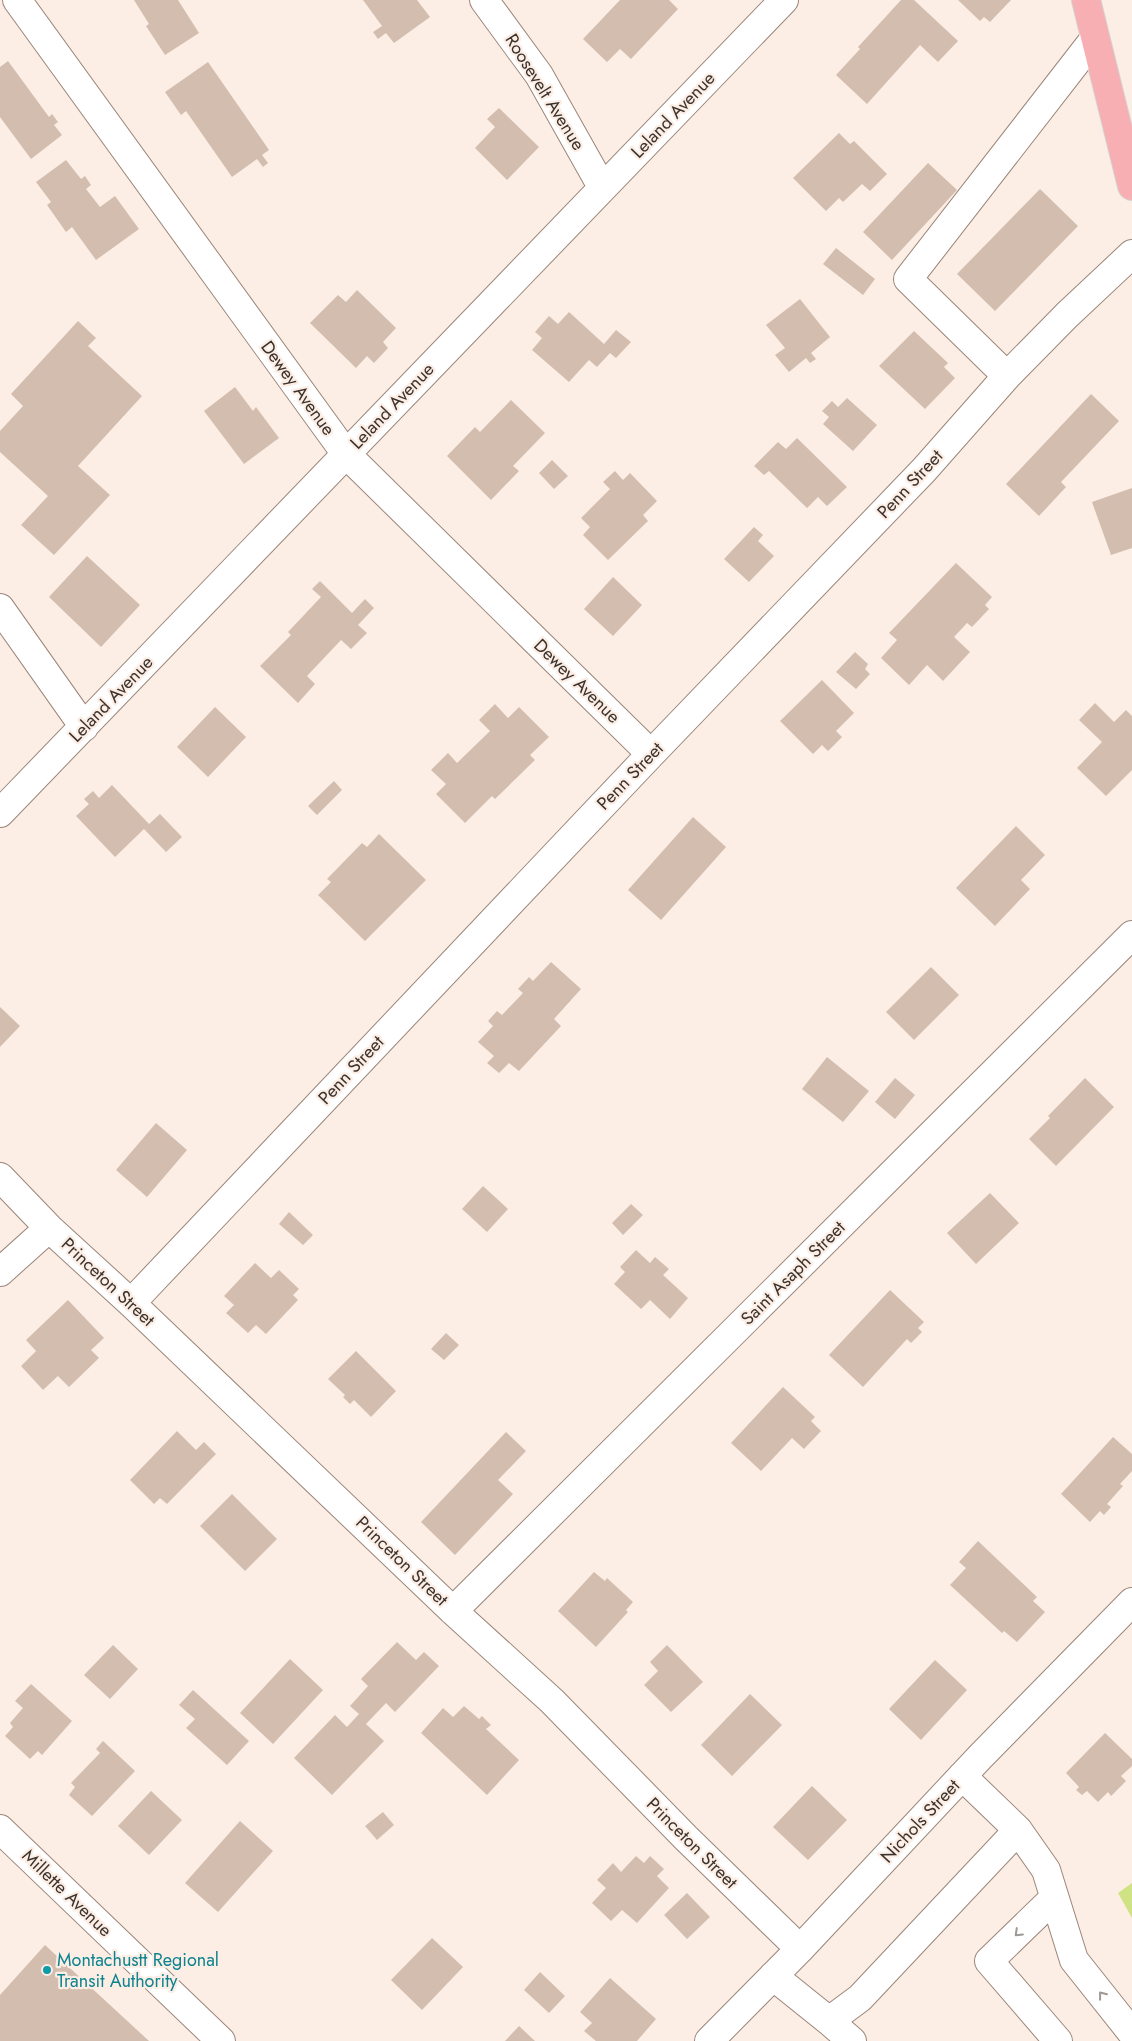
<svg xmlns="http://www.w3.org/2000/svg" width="1132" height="2041" font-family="Jost,sans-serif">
<rect width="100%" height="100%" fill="#fceee5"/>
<!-- green -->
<path fill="#d0e384" d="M1132,1883V1918L1118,1893Z"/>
<!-- building -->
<path fill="#d3bdaf" d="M134,0H178L199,33L165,55L146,26L149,24Z
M363,0H417L430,17L394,43L386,33L378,39L373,32L382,26Z
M620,0H669L678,9L631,59L620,49L607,62L583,39Z
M901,0H914L958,41L938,62L920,45L867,104L836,75L860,49L858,47Z
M958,0H1011L990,22L984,17L980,21Z
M8,61L49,117L52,114L58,122L54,125L62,135L31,159L0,117V67Z
M208,62L269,150L262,155L268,163L263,167L257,159L232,177L186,111L181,115L165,92Z
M499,108L539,147L507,180L475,148L495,127L487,119Z
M839,133L850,144L854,141L887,174L870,191L862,184L843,202L839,198L826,211L793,178Z
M66,160L81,179L85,176L91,185L86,189L100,207L115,196L139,229L96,260L72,227L66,232L47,205L51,202L36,182Z
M928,163L957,190L892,260L863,232Z
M1040,189L1078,226L995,311L957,274Z
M836,248L875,279L863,295L823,264Z
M357,290L396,328L383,342L388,348L374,363L367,356L356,368L310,323L338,295L346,302Z
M800,299L830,337L811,353L816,359L810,363L806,358L789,372L775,355L785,348L766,325Z
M569,312L604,344L616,330L631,342L616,358L610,353L597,367L589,360L569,382L532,350L542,338L535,332L549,316L558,324Z
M78,321L96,338L88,346L142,396L78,466L110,495L54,555L21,525L48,496L0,452V431L23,406L11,394Z
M914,331L948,363L944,367L955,378L925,409L879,366Z
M235,387L253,411L256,407L279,438L244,464L204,411Z
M1091,394L1119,421L1061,482L1066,487L1039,516L1006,484Z
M847,398L877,425L853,451L823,424L829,417L822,411L832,401L838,407Z
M511,400L545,433L513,466L519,471L491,500L447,456L475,427L480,432Z
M797,438L847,487L827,506L818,497L807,508L769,471L764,475L754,466L778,442L786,449Z
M552,460L568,476L554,489L539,473Z
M615,471L623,480L630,473L657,501L643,515L648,521L608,560L583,535L590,527L581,518L610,489L603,482Z
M1132,488V548L1111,555L1092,502Z
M754,527L763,535L758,541L774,556L749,582L724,559Z
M87,556L140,605L101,647L49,597Z
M956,563L992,597L985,605L989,609L972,627L967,623L954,637L970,652L943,681L927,665L909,685L881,658L897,640L889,633Z
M613,577L642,605L613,636L584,609Z
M320,581L352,613L365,599L374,608L358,625L367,633L351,649L341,640L307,676L315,684L298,703L260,666L291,635L288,632L321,597L312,589Z
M855,652L868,664L865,669L870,674L856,689L836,672Z
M822,680L854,713L836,731L842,737L828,751L822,745L813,754L780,721Z
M1095,703L1114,722L1126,710L1132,716V770L1106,796L1077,768L1102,742L1079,720Z
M495,704L508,718L519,707L549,737L530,755L535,760L495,799L492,796L465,823L436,794L446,784L431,770L448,753L457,763L490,731L479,720Z
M215,707L246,737L208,777L177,747Z
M334,781L342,790L317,815L308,806Z
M112,785L149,824L160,814L182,837L166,852L144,829L115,857L76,816L89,804L84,799L93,791L99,798Z
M693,817L726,847L661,920L628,890Z
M1016,826L1045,855L1021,880L1030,889L995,926L956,888Z
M379,834L426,880L365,941L318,895L331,882L327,879L362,843L367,847Z
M551,962L581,989L554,1019L561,1026L519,1071L509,1063L499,1073L487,1063L494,1056L478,1042L493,1026L488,1021L497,1011L502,1015L523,993L518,989L529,977L533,981Z
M931,967L959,995L914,1040L886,1012Z
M0,1007L20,1026L0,1047Z
M827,1057L869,1091L843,1122L802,1089Z
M895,1078L915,1095L895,1119L875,1102Z
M1085,1078L1114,1107L1056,1166L1029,1139L1050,1118L1048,1116Z
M156,1123L187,1150L147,1197L116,1170Z
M483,1186L508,1209L487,1232L462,1209Z
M990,1193L1019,1223L976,1264L947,1233Z
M631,1204L643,1215L623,1235L612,1223Z
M289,1212L313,1235L303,1245L279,1224Z
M636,1250L650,1263L655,1257L669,1269L663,1275L688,1298L670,1319L650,1300L641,1309L614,1284L625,1272L620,1267Z
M255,1263L271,1278L279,1270L299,1289L293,1295L298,1300L266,1334L256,1325L248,1333L226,1313L234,1305L224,1296Z
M890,1290L924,1322L918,1328L922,1332L911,1343L907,1339L863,1387L829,1355Z
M68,1300L104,1338L91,1350L99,1358L69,1387L58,1376L43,1390L21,1366L36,1351L26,1340Z
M446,1333L459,1345L444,1360L431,1349Z
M356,1351L396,1391L371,1417L354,1400L350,1404L343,1397L345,1395L328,1379Z
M783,1387L815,1417L811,1421L821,1431L804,1449L792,1438L761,1471L731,1443Z
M177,1431L196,1450L204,1442L216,1454L167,1504L160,1498L154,1504L130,1480Z
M506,1432L526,1451L498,1480L513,1494L455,1555L421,1522Z
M1113,1437L1132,1454V1471L1120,1484L1123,1486L1107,1504L1111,1507L1104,1515L1100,1511L1090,1522L1061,1494Z
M232,1494L277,1539L245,1571L200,1526Z
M978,1541L1037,1597L1033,1601L1045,1612L1017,1642L1004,1631L1002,1633L950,1585L966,1568L959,1562Z
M594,1572L605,1581L607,1578L633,1602L626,1610L628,1612L596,1647L558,1611Z
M397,1642L416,1660L424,1652L439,1666L395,1712L386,1703L366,1724L384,1741L332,1795L294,1758L335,1715L347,1727L359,1714L350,1706L368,1686L361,1679Z
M113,1645L138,1669L110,1699L84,1675Z
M667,1645L703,1682L671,1712L644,1685L658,1671L650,1662Z
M290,1659L323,1690L273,1744L240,1713Z
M935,1660L967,1690L921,1740L889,1709Z
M31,1684L72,1721L42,1755L38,1751L30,1759L5,1736L13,1727L10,1723L23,1708L15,1701Z
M193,1690L249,1741L227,1765L186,1728L195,1719L179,1705Z
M750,1694L782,1725L732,1776L701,1745Z
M464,1706L479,1719L482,1716L491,1725L486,1729L519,1760L487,1795L421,1733L443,1708L453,1717Z
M1105,1733L1132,1759V1766L1121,1776L1126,1781L1111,1796L1108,1792L1098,1802L1087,1791L1082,1795L1076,1790L1079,1787L1066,1773Z
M103,1741L135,1771L92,1816L69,1795L75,1787L71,1783L100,1753L96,1749Z
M812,1786L847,1820L808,1860L773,1827Z
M151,1791L182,1820L149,1855L118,1826Z
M383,1812L394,1825L377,1840L365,1826Z
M240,1821L273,1851L218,1912L185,1883Z
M636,1856L644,1863L650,1856L664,1869L657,1876L669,1888L637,1923L622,1910L611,1921L592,1903L606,1888L597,1880L613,1863L621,1872Z
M687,1893L710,1917L687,1939L664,1915Z
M432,1938L463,1967L422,2010L391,1980Z
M45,1945L149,2041H0V1995Z
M540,1972L565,1996L549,2013L524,1990Z
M610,1978L656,2019L637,2041H596L584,2031L592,2023L580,2012Z
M519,2026L535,2041H505Z"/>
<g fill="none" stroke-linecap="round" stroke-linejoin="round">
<defs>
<path id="minor" d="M17,0L346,454L651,754
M484,0L539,75L602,187
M1007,376L908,279L1095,38
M0,608L84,727
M0,813L784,0
M0,1177L49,1228L131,1303L453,1611L552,1701L686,1838L800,1949
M0,1272L49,1228
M131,1303L651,754L924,470L1007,376L1067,315L1132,254
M453,1611L1132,935
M962,1776L1018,1830L1046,1870L1074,1960L1132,2033
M0,1829L221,2041
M1053,1899L989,1961L1058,2041
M773,1976L829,2021L860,1998L1018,1830
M829,2021L852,2041
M709,2041L800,1949L980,1757L1132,1602"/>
<path id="major" d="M1086,0L1132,186"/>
</defs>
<!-- minor casing -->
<use href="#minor" stroke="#9b8679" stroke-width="30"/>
<!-- major casing -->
<use href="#major" stroke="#d4d2d1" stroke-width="30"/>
<!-- minor -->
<use href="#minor" stroke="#fff" stroke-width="28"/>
<!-- major -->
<use href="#major" stroke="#f7afb3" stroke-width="28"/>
</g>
<!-- one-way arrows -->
<defs><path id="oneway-chevron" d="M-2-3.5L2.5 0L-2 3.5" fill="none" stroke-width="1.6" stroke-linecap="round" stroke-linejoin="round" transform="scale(1.25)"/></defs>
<g stroke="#9d9896">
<use href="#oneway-chevron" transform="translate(1018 1933) rotate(136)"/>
<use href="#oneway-chevron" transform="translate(1102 1995) rotate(-128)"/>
</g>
<!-- markers -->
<circle fill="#0f9aa8" stroke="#fceee5" stroke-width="2" cx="47" cy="1970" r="5"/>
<g text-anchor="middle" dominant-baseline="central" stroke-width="4.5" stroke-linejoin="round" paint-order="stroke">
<!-- street labels -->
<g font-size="18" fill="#3b322d" stroke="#fceee5">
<text transform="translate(545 92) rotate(58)">Roosevelt Avenue</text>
<text transform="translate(673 115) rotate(-46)">Leland Avenue</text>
<text transform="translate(298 388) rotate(54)">Dewey Avenue</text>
<text transform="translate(392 406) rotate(-46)">Leland Avenue</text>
<text transform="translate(910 484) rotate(-47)">Penn Street</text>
<text transform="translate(577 681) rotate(44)">Dewey Avenue</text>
<text transform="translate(111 699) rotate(-46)">Leland Avenue</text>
<text transform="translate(630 776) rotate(-46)">Penn Street</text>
<text transform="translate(351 1070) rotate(-47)">Penn Street</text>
<text transform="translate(793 1273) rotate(-45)">Saint Asaph Street</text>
<text transform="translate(108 1282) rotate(43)">Princeton Street</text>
<text transform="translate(402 1561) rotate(44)">Princeton Street</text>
<text transform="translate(920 1821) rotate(-47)">Nichols Street</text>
<text transform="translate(692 1843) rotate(45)">Princeton Street</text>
<text transform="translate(67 1893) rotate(44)">Millette Avenue</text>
</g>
<!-- culture labels -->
<g font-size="18" fill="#0d838f" stroke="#fceee5" text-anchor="start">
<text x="57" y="1960">Montachustt Regional<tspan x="57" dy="21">Transit Authority</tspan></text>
</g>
</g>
</svg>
